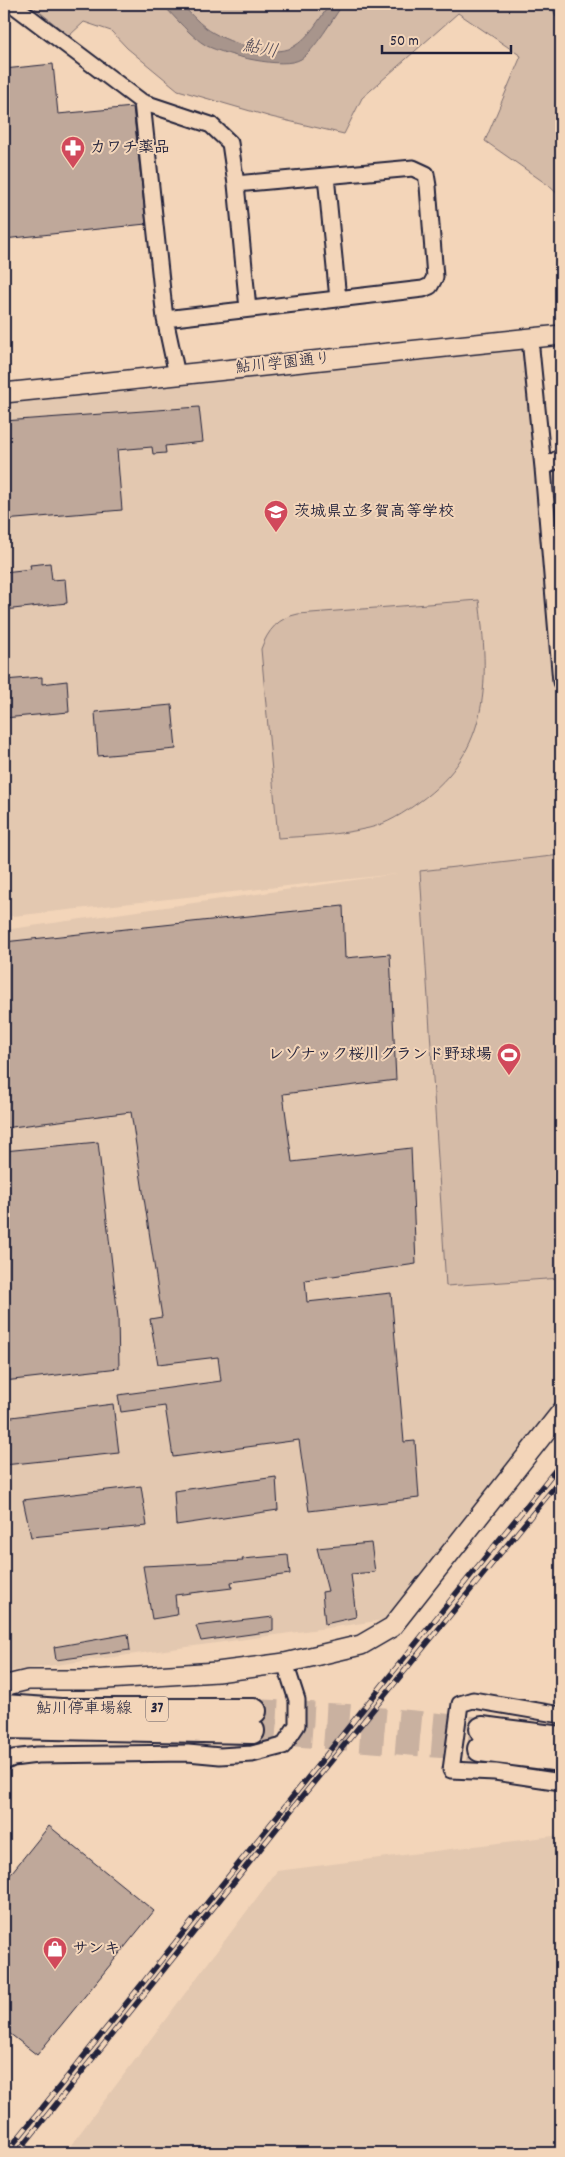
<svg xmlns="http://www.w3.org/2000/svg" width="565" height="2157" font-family="Dekko,'Klee One',sans-serif">
<rect width="100%" height="100%" fill="#f3d5b9"/>
<filter id="ink" filterUnits="userSpaceOnUse"><feTurbulence type="fractalNoise" baseFrequency=".02" numOctaves="2"/><feDisplacementMap in="SourceGraphic" scale="10" xChannelSelector="R" yChannelSelector="G"/><feConvolveMatrix kernelMatrix="1 2 1 2 8 2 1 2 1" color-interpolation-filters="sRGB"/></filter>
<g filter="url(#ink)">
<!-- built -->
<path fill="#e3c8b0" d="M530,339L561,662V855L420,872L446,1286L561,1278V1409L392,1619L4,1672V930L396,874L4,917V404Z
M561,1835V2153H65L277,1871Z"/>
<!-- green -->
<path fill="#d5bba7" stroke="#7c6e71" d="M30,4H561V197L548,185L485,141L521,56L458,13L362,98L344,134L271,117L178,90L127,48L111,31L84,22L69,36Z
M479,600C489,679 492,750 419,802C404,813 387,824 369,828C339,835 308,836 278,838L261,649C268,630 278,618 298,614Z
M561,855V1278L446,1286L420,871Z"/>
<!-- water -->
<path fill="#a8958c" stroke="#72676c" d="M162,4H181C189,12 197,21 206,28C223,41 273,59 293,47C309,38 320,18 330,4H343C334,17 314,51 301,59C283,70 226,55 207,46C190,36 176,18 162,4Z
M550,4H561V26Z"/>
<!-- building -->
<path fill="#bfa89a" stroke="#22223b" d="M53,64L58,114L133,107L146,224L4,239V69Z
M199,407L203,442L165,446L166,453L153,454L152,447L117,450L122,510L4,520V421Z
M50,563L52,580L65,579L67,603L4,610V572L31,569L30,565Z
M42,677V684L67,681L69,712L4,718V680Z
M172,705L176,749L98,756L95,712Z
M343,906L345,958L390,954L396,1080L283,1094L292,1162L411,1148L416,1264L305,1280L307,1302L391,1293L404,1442L415,1441L419,1498L309,1511L299,1440L173,1457L165,1406L121,1412L118,1395L221,1381L218,1357L158,1364L150,1319L162,1317L131,1112L4,1128V942Z
M98,1142L118,1317L119,1368L4,1381V1151Z
M113,1404L119,1453L4,1465V1418Z
M276,1477L278,1510L176,1525L174,1491Z
M141,1486L147,1526L31,1537L23,1500Z
M371,1543L375,1572L351,1574L356,1617L325,1624L322,1592L328,1591L317,1548Z
M288,1555L290,1574L231,1582L232,1588L175,1595L177,1615L152,1619L143,1566L243,1561L242,1559Z
M273,1617V1631L201,1641L196,1626Z
M128,1634L130,1650L56,1660L54,1647Z
M49,1826L154,1911L37,2055L4,2029V1882Z"/>
<g fill="none" stroke-linecap="round" stroke-linejoin="round">
<!-- primary-tunnel -->
<path stroke="#c9b1a0" stroke-width="24" stroke-dasharray="24 12" stroke-linecap="butt" d="M254,1711L347,1716L482,1729
M252,1731L480,1749"/>
<defs>
<path id="minor" d="M12,4L142,102L165,319L177,375
M142,102L211,125L230,143L236,184L413,168L426,174L428,186L435,277L430,286L423,289L165,319
M326,176L338,299
M236,184L248,309
M530,339L543,468L561,682
M543,468L561,457
M561,1715L473,1700L460,1704L451,1770L495,1772L561,1782
M4,1762L13,1758L37,1755L188,1753L220,1756L252,1754L283,1746L297,1725V1700L285,1663"/>
<path id="tertiary" d="M4,393L561,335
M4,1689L7,1685L28,1680H91L217,1672L285,1663L361,1645L392,1627L561,1412"/>
<path id="primary" d="M4,1707L61,1711H254
M4,1726L252,1731
M482,1729L561,1739
M480,1749L561,1759"/>
</defs>
<!-- minor casing -->
<use href="#minor" stroke="#22223b" stroke-width="19"/>
<!-- tertiary casing -->
<use href="#tertiary" stroke="#22223b" stroke-width="22"/>
<!-- primary casing -->
<use href="#primary" stroke="#22223b" stroke-width="28"/>
<!-- minor -->
<use href="#minor" stroke="#f3d5b9" stroke-width="15"/>
<!-- tertiary -->
<use href="#tertiary" stroke="#f3d5b9" stroke-width="19"/>
<!-- primary -->
<use href="#primary" stroke="#f3d5b9" stroke-width="24"/>
<defs>
<path id="rail" d="M6,2153L561,1463
M17,2153L297,1803L561,1479"/>
</defs>
<!-- rail casing -->
<use href="#rail" stroke="#22223b" stroke-width="5.5"/>
<!-- rail -->
<use href="#rail" stroke="#f3d5b9" stroke-width="4" stroke-dasharray="11" stroke-linecap="butt"/>
</g>
</g>
<!-- icons -->
<defs>
<symbol id="pharmacy-pin" viewBox="-11 -11 22 30"><path d="M0 17L-7.5 6A9.5 9.5 0 1 1 7.5 6Z" fill="#d1495b" stroke="#f3d5b9"/><path d="M-2-6h4v4h4v4h-4v4h-4v-4h-4v-4h4Z" fill="#fff"/></symbol>
<symbol id="school-pin" viewBox="-11 -11 22 30"><path d="M0 17L-7.5 6A9.5 9.5 0 1 1 7.5 6Z" fill="#d1495b" stroke="#f3d5b9"/><path d="M0-5L7-2L0 1L-7-2ZM-4 1L0 2.5L4 1V4Q0 6-4 4Z" fill="#fff"/></symbol>
<symbol id="stadium-pin" viewBox="-11 -11 22 30"><path d="M0 17L-7.5 6A9.5 9.5 0 1 1 7.5 6Z" fill="#d1495b" stroke="#f3d5b9"/><path d="M0-5a6.5 5 0 1 0 0 10a6.5 5 0 1 0 0-10ZM-3.5-1.8h7v3.6h-7Z" fill="#fff"/></symbol>
<symbol id="shop-pin" viewBox="-11 -11 22 30"><path d="M0 17L-7.5 6A9.5 9.5 0 1 1 7.5 6Z" fill="#d1495b" stroke="#f3d5b9"/><path d="M-5-2.5h2.3a2.7 3.5 0 0 1 5.4 0H5L5.5 6h-11ZM-1.5-2.5h3a1.5 2.3 0 0 0-3 0Z" fill="#fff"/></symbol>
</defs>
<g fill-rule="evenodd">
<use href="#pharmacy-pin" x="59" y="134" width="28" height="38"/>
<use href="#school-pin" x="262" y="498" width="28" height="38"/>
<use href="#stadium-pin" x="495" y="1041" width="28" height="38"/>
<use href="#shop-pin" x="41" y="1935" width="28" height="38"/>
</g>
<g text-anchor="middle" dominant-baseline="central" stroke-width="4" stroke-linejoin="round" paint-order="stroke">
<!-- shield labels -->
<rect fill="#f3d5b9" stroke="#615861" stroke-width="1" x="146" y="1696.5" width="22" height="25" rx="4"/>
<g font-size="15" font-weight="bold" fill="#22223b">
<text x="157" y="1709">37</text>
</g>
<!-- poi labels -->
<g font-size="16" font-weight="bold" fill="#22223b" stroke="#f3d5b9" text-anchor="start">
<text x="90" y="148">カワチ薬品</text>
<text x="294" y="512">茨城県立多賀高等学校</text>
<text x="492" y="1055" text-anchor="end">レゾナック桜川グランド野球場</text>
<text x="72" y="1949">サンキ</text>
</g>
<!-- street labels -->
<g font-size="16" fill="#22223b" stroke="#f3d5b9">
<text transform="translate(283 364) rotate(-6)">鮎川学園通り</text>
<text x="84" y="1709">鮎川停車場線</text>
</g>
<!-- water labels -->
<g font-size="18" font-style="italic" fill="#4a4453" stroke="#f3d5b9">
<text transform="translate(260 50) rotate(11)">鮎川</text>
</g>
</g>
<!-- margin -->
<rect width="565" height="2157" fill="none" stroke="#f3d5b9" stroke-width="20"/>
<rect x="10" y="10" width="545" height="2137" fill="none" stroke="#22223b" stroke-width="2" filter="url(#ink)"/>
<!-- scale -->
<path d="M382 45v8h129v-8" fill="none" stroke="#22223b" stroke-width="2.5"/>
<text x="390" y="45" font-size="15" fill="#22223b" stroke="#f3d5b9" stroke-width="4" paint-order="stroke">50 m</text>
</svg>
